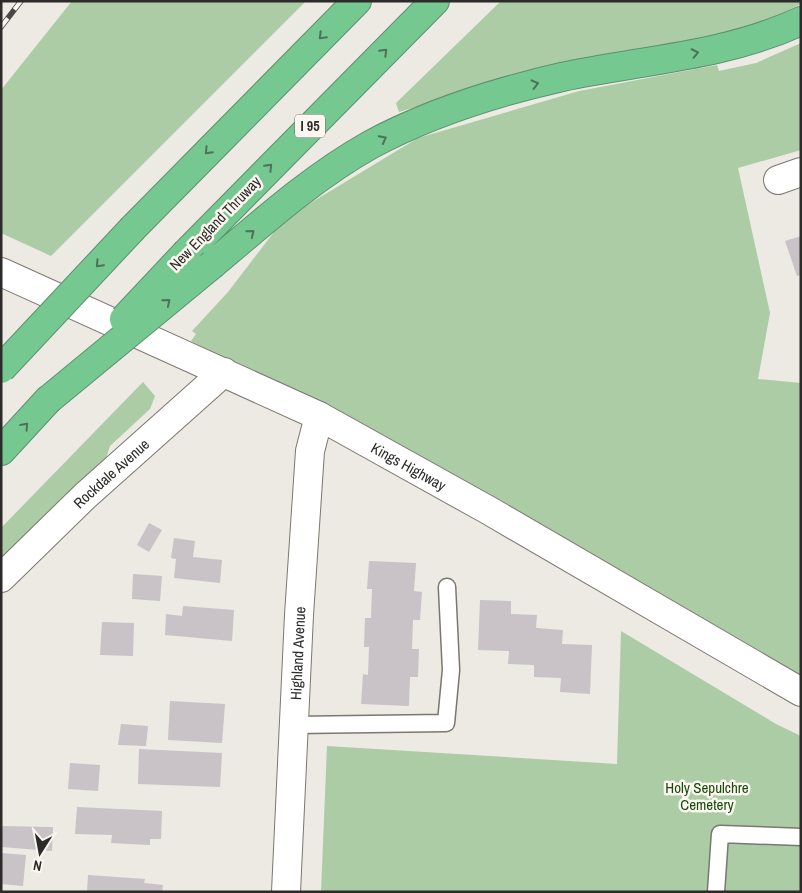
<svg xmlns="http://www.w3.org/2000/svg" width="802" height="893" font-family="'Archivo Narrow',sans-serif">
<rect width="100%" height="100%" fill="#ede9e3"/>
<!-- green -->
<path fill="#abcca4" d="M72,1H306L51,256L1,233V90Z
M501,1H801V4L738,35L500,80L399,112L396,103Z
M801,43V150L738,168L770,313L758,379L801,383V680L191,341L196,334L192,331L228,292L284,219L418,138L579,91L717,65L719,71L756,63Z
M143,382L155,396L150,409L110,446L102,470L1,572V528Z
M621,631L776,724L801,736V892H321L327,746L617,764Z"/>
<!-- building -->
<path fill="#c9c2c6" d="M801,236V275L797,276L785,241Z
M149,523L162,530L149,552L137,545Z
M174,538L195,541L193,557L222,560L220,583L174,578L176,559L171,558Z
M369,561L416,563L414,591L422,592L420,620H413L412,649H419L418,677H410L409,706L361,704L363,674L368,675L369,647H364L365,618H371L372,589H367Z
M133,574L162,576L160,601L132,599Z
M480,600L511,601V614L537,615L536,628L563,630L562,644L592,645L590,694L560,692L561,678L534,677V665L508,664L509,651L478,650Z
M183,606L234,610L232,641L165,635L166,614L182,616Z
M102,622L134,623L133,656L100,655Z
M170,701L225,704L222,743L168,740Z
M121,724L148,726L146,746L118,745Z
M139,749L222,753L220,787L138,784Z
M70,763L100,765L98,791L68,789Z
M77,807L162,811L161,839H150V845L111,843L112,835L75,834Z
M1,826L53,827L52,851L1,847Z
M1,853L26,855L23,886L1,884Z
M88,875L145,879L144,883L163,885L162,892H87Z"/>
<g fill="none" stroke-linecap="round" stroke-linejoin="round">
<defs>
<path id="service" d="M294,725L446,723L451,670L447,587
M716,892L720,834L801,837"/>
<g id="minor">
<path d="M778,180L801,172"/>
<path id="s1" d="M1,578L85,496L224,372"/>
<path id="s2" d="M286,892L299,615L310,451L319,416"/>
</g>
<g id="tertiary">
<path id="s3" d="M1,272L319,416L488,510L801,692"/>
</g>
<path id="motorway" d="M133,228L357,1
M187,252L435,1
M213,264C263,222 313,177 370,145C429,113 496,92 562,77C642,60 726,56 801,21
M1,451L48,400"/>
</defs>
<!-- service casing -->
<use href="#service" stroke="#7b7771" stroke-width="19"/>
<!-- minor casing -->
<use href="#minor" stroke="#7b7771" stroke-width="30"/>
<!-- tertiary casing -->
<use href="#tertiary" stroke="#7b7771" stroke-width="30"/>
<!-- motorway casing -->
<use href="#motorway" stroke="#5c916d" stroke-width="30"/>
<!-- service -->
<use href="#service" stroke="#fff" stroke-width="16"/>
<!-- minor -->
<use href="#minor" stroke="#fff" stroke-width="28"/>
<!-- tertiary -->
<use href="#tertiary" stroke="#fff" stroke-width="28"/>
<!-- motorway -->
<use href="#motorway" stroke="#76c891" stroke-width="28"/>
<defs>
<path id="rail" d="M1,27L21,1"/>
</defs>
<!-- rail casing -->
<use href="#rail" stroke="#4a4845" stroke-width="5.5"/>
<!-- rail -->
<use href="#rail" stroke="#fbf6f0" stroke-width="4" stroke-dasharray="11" stroke-linecap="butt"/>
<defs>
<path id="motorway-bridge" d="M124,319L187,252
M1,369L133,228
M48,400L213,264"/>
</defs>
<!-- motorway-bridge casing -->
<use href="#motorway-bridge" stroke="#5c916d" stroke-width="30" stroke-linecap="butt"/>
<!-- motorway-bridge -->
<use href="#motorway-bridge" stroke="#76c891" stroke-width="28"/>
</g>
<!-- one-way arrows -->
<defs><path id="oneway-chevron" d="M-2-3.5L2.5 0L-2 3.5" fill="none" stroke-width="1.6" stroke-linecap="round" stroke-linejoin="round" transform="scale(1.25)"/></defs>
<g stroke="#4e7258">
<use href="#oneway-chevron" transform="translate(322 36) rotate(135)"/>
<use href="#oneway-chevron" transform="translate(384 52) rotate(-45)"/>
<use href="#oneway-chevron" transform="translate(695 53) rotate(-12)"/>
<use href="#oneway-chevron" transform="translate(535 84) rotate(-14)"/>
<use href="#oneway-chevron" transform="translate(383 139) rotate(-28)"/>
<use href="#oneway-chevron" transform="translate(208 151) rotate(134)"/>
<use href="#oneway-chevron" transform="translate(269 167) rotate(-46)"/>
<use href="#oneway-chevron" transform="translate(251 233) rotate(-40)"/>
<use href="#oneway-chevron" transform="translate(99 264) rotate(133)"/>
<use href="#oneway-chevron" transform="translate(167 302) rotate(-40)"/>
<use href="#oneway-chevron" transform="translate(25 426) rotate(-48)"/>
</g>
<g text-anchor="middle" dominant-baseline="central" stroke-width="5" stroke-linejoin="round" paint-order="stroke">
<!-- shield labels -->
<rect fill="#fbf6f0" stroke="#6b6865" stroke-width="1" x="295" y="114.5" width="30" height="23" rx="4"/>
<g font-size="14" font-weight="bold" fill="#2d2b29">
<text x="310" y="126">I 95</text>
</g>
<!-- street labels -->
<g font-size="15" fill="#2d2b29" stroke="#fbf6f0">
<text transform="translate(215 223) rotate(-46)">New England Thruway</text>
<text stroke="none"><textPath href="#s3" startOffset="452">Kings Highway</textPath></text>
<text stroke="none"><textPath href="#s1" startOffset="152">Rockdale Avenue</textPath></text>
<text stroke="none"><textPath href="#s2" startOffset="239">Highland Avenue</textPath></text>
</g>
<!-- park labels -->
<g font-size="15" fill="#174b0a" stroke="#fbf6f0">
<text x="707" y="787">Holy Sepulchre<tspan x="707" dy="17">Cemetery</tspan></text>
</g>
</g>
<!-- border -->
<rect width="802" height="893" fill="none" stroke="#2d2b29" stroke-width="5"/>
<!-- north arrow -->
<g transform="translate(40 853) rotate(191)" stroke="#fbf6f0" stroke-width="4" paint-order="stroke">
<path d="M0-4L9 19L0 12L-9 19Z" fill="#2d2b29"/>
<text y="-8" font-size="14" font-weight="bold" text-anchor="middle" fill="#2d2b29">N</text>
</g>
</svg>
